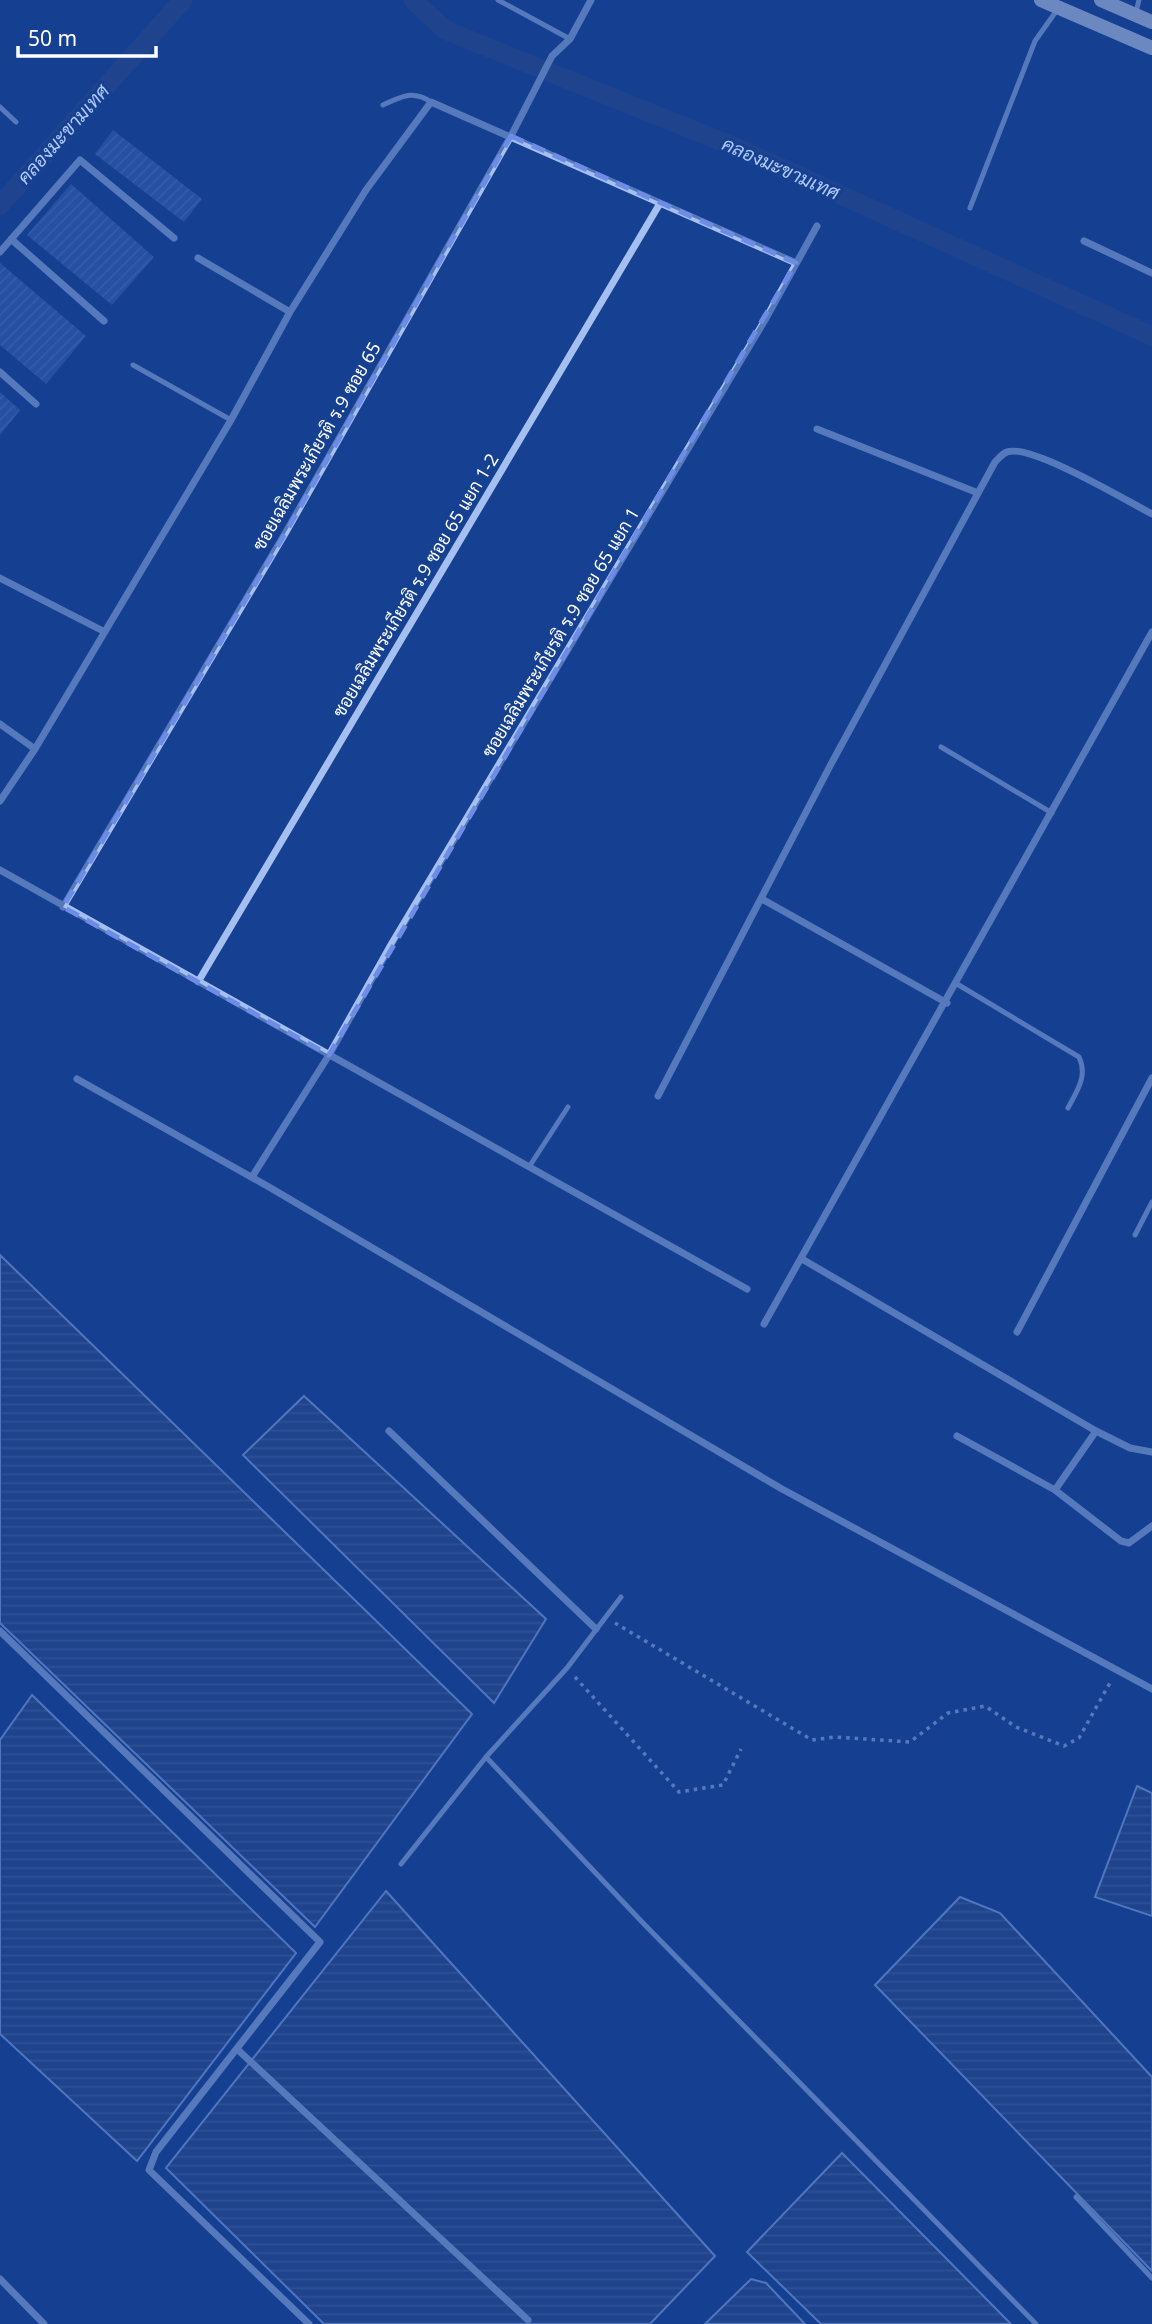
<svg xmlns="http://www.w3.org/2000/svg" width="1152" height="2324" font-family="'Noto Sans',Sarabun,sans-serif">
<defs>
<pattern id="water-rules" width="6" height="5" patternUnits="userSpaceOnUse" patternTransform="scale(1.75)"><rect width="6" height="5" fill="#2b4a87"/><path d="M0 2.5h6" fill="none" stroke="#4b6599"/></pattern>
<pattern id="building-hatch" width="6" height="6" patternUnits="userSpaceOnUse" patternTransform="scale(1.75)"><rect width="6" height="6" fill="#3a66b8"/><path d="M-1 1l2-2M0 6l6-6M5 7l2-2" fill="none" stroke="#587dc3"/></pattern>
</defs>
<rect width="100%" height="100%" fill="#164091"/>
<!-- water -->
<path fill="url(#water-rules)" stroke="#96b8f3" stroke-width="2" d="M0,1255L472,1714L315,1927L0,1623Z
M304,1396L546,1619L494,1703L243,1455Z
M32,1695L296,1953L137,2161L0,2034V1740Z
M1137,1786L1152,1793V1916L1095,1897Z
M386,1891L715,2256L650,2324H324L166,2168Z
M960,1897L1000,1913L1152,2077V2271L875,1985Z
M842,2153L1011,2324H821L747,2252Z
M751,2279L766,2283L805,2324H705Z"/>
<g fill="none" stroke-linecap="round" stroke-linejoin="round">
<!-- canal -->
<path stroke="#2b4a87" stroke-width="19" d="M413,0L445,30L735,147L1152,336
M0,205L183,0"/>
</g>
<!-- building -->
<path fill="url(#building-hatch)" d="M113,130L202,199L184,222L95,154Z
M71,184L154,257L112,305L27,235Z
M0,263L86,336L46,384L0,345Z
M0,392L20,410L0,435Z"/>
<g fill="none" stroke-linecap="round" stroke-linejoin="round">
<!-- path -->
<path stroke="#a4bff0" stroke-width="3.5" stroke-dasharray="3.5 5" stroke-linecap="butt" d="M615,1623L812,1740L835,1737L910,1742L948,1713L985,1706L1016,1727L1064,1746L1079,1738L1111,1681
M575,1677L679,1792L723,1785L741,1749"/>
<!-- service -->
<path stroke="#a4bff0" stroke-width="5" d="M498,0L570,39
M1136,12L1139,0
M383,105C402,96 413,90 431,102
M0,107L16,122
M970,208L1035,41L1057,10
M133,365L231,420
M941,747L1052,813
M957,984L1079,1057C1088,1076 1077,1091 1068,1108
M529,1167L568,1107
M1135,1235L1152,1202
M486,1757L643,1923L1036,2324
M401,1864L486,1757L567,1668L621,1597
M1076,2197L1152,2278"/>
<!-- minor -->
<path stroke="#a4bff0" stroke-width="7" d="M11,239L104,321
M1084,241L1152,273
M0,252L80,160L174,238
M198,258L290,312
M0,372L36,404
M817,429L978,493
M0,578L105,632
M0,724L35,749
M0,801L35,749L231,420L290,312L366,190L431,102L796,263
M0,870L747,1289
M762,899L947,1003
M63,907L286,532L511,136L552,56L570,39L591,0
M198,982L659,205
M77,1079L269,1187L782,1489L1152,1689
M658,1096L830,766L995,462C998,459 1003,453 1007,452C1030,443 1127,501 1152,514
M252,1177L329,1055L392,943L765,320L817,226
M802,1259L1096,1431L1130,1448L1152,1452
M764,1324L1152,632
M1017,1332L1152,1078
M389,1431L596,1629
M957,1436L1055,1490L1121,1541L1129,1543L1152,1526
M1055,1490L1096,1431
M0,1631L320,1942L156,2152L149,2170L309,2324
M237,2049L528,2320
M0,2279L44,2324"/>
<!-- secondary -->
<path stroke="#d2e0fb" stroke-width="14" d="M1041,0L1152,48
M1101,0L1152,22"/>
</g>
<!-- marked area -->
<path d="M0 0H1152V2324H0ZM511,136L796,263L329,1055L63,907L286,532Z" fill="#164091" fill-opacity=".55" fill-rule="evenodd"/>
<path fill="none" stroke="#6c8ce6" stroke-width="5" stroke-dasharray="14 9" stroke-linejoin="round" d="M511,136L796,263L329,1055L63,907L286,532Z"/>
<g text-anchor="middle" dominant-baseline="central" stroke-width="6" stroke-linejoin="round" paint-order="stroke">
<!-- street labels -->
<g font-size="18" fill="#fff" stroke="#164091">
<text transform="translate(316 446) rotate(-60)">ซอยเฉลิมพระเกียรติ ร.9 ซอย 65</text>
<text transform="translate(415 585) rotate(-59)">ซอยเฉลิมพระเกียรติ ร.9 ซอย 65 แยก 1-2</text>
<text transform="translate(560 632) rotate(-59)">ซอยเฉลิมพระเกียรติ ร.9 ซอย 65 แยก 1</text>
</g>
<!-- water labels -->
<g font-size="19" font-style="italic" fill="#b0c9f7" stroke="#164091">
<text transform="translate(63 134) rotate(-48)">คลองมะขามเทศ</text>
<text transform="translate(781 168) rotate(24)">คลองมะขามเทศ</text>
</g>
</g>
<!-- scale -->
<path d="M18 46v10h138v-10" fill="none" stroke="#ffffff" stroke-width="3.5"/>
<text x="28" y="46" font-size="21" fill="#ffffff" stroke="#164091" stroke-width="5" paint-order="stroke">50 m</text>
</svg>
